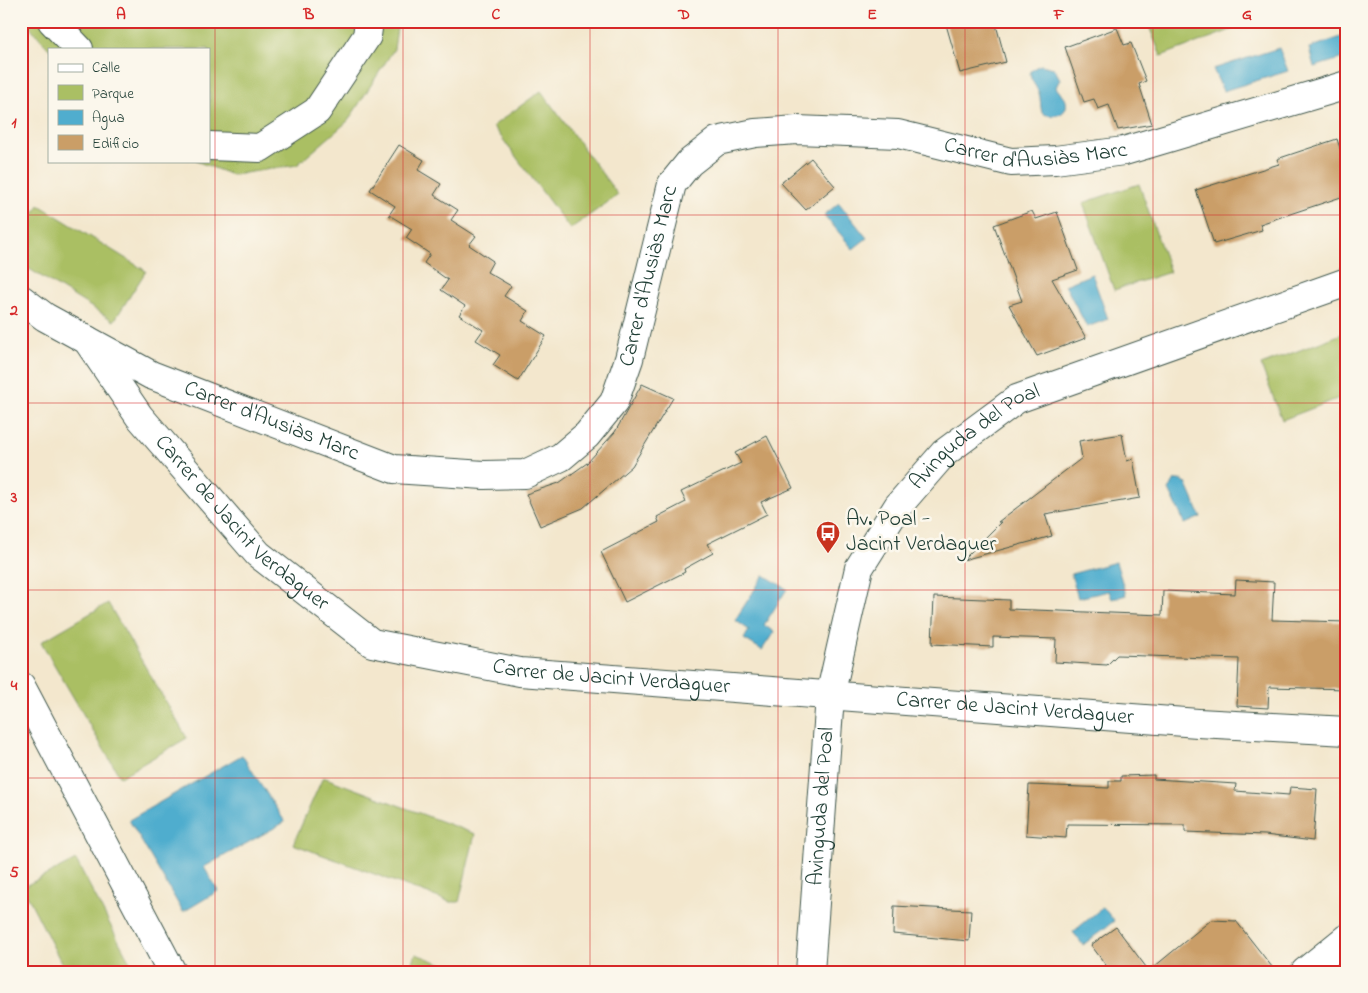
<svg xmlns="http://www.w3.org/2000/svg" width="1368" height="993" font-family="'Indie Flower',sans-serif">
<rect width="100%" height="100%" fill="#fbf7ec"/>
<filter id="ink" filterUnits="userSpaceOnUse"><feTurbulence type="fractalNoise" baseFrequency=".02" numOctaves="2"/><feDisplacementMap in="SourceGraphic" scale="10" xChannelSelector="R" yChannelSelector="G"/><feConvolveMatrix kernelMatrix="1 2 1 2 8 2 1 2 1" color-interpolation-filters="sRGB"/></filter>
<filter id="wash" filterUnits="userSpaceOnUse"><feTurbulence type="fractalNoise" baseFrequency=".0096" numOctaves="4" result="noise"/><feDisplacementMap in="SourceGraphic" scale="20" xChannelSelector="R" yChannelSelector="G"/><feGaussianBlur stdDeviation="1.12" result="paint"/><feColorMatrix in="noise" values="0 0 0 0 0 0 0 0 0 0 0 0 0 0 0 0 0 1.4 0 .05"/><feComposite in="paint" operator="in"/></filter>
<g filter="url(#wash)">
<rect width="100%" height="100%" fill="#f3e7cd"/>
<!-- green -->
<path fill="#aabf64" stroke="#647e4c" d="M25,21H398L394,49L348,121L297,165L232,175L196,161H209V49H49Z
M1147,21H1255L1161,56Z
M541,91L618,195L570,229L493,126Z
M1139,184L1170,272L1114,290L1083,203Z
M39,205L146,271L114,321L21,264V232Z
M1347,332V395L1282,420L1261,365Z
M108,603L187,738L120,777L41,642Z
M323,777L475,834L459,902H450L293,844Z
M76,860L134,970L131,972H66L23,887Z
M416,954L463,972H409Z"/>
<!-- water -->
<path fill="#50adce" stroke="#387581" d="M1347,35V57L1314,67L1309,48Z
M1279,48L1288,71L1223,91L1213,69Z
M1041,65L1054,68L1060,79L1056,87C1059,93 1065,96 1066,101C1069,115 1053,119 1042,113C1040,106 1041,99 1039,93C1034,81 1021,72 1041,65Z
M839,203L867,238L853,249L824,215Z
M1092,274L1108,319L1087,327L1065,285Z
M1175,480H1182L1186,483L1201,517L1185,524L1169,490Z
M1116,562L1126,595L1112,599L1109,591L1078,598L1071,574Z
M764,575L787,589L764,625L774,632L762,650L744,639L749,630L735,620Z
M242,755L285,822L204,867L218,891L183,912L129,820Z
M1103,907L1114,921L1083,945L1073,932Z"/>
<g id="blocks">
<!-- building -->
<path fill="#ca9e67" d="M945,21H995L1006,62L960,73Z
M1117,28L1124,45L1131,43L1146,81L1139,84L1152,124L1118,130L1109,105L1098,109L1094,99L1084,102L1065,47Z
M1337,139L1347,170V195L1260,224L1262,230L1214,244L1196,190L1279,164L1277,159Z
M399,145L424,160L418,170L441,184L434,195L458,210L451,220L476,236L469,245L493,261L487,272L511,286L504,296L528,311L522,321L546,336L518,381L493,365L500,355L476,340L483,330L459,315L465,306L441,290L448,280L424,263L430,254L406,238L412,229L389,215L395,206L370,190Z
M811,158L835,186L806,210L781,183Z
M1032,211L1036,219L1057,212L1078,270L1052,279L1086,338L1037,356L1009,305L1022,301L994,225Z
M642,384L673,398L632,466L583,508L540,526L526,494L559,483L587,463L615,432Z
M1122,434L1127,461L1133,459L1140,498L1045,514L1052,536L963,560L1001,522H998L1082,458L1079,441Z
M767,436L793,488L761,502L767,514L707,544L713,553L684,569L685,572L625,602L601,552L659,522L657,517L686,502L681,492L741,463L735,453Z
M1236,580L1274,582L1272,620L1347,622V689L1269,687L1268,708L1237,706L1239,659L1117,655L1107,665L1055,662L1056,639L993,637V647L932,644L934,597L1009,600V609L1162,615L1163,591L1235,594Z
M1154,775V779L1236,784L1235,791L1289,795L1290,787L1317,789L1313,841L1265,835L1185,832V825L1067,824L1066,838L1026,835L1029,785L1109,788V781H1121V776Z
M894,906L971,910L969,941L893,934Z
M1211,920L1236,921L1276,972H1111L1091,945L1116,927L1149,971Z"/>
</g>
</g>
<g filter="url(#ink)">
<use href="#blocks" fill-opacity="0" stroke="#3f564b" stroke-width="1"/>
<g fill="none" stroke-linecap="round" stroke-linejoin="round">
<defs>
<g id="street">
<path d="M52,21L79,49"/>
<path d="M209,146L260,148L317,111L367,36L369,21"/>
<path id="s1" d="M21,299L45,317L87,340L139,416L258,554L372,643L520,672L1198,723L1347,731"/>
<path id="s2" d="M87,340L151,375L394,469L484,475L525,474L561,457L587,435L614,402L629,359L672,184L689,163L717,141L755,133L797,130L898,134L1011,162L1055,160L1124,151L1347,85"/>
<path d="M21,686L172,972"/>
<path id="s3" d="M810,972L830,696L859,568L898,506L944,453L1017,399L1347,282"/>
<path d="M1305,972L1347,938"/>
</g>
</defs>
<!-- street casing -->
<use href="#street" stroke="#3f564b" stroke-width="30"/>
<!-- street -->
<use href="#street" stroke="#fff" stroke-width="28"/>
</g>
</g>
<!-- grid -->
<path fill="none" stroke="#d62828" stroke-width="1" stroke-opacity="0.55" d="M215,21V972M403,21V972M590,21V972M778,21V972M965,21V972M1153,21V972M21,215H1347M21,403H1347M21,590H1347M21,778H1347"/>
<!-- icons -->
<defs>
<symbol id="bus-pin" viewBox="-11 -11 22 30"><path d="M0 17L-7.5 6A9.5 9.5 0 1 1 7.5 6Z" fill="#c8321e" stroke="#fbf7ec"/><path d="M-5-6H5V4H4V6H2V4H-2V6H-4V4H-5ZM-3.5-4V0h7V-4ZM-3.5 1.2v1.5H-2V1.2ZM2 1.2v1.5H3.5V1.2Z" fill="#fff"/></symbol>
</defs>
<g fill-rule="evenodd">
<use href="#bus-pin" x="814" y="519" width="28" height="38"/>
</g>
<g text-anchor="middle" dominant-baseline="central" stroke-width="5" stroke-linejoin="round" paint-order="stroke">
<!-- street labels -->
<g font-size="22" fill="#1f3d34" stroke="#fbf7ec">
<text stroke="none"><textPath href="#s2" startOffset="1192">Carrer d'Ausiàs Marc</textPath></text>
<text stroke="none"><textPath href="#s2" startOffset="712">Carrer d'Ausiàs Marc</textPath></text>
<text stroke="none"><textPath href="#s2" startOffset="202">Carrer d'Ausiàs Marc</textPath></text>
<text stroke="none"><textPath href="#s3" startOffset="586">Avinguda del Poal</textPath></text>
<text stroke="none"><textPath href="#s1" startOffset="319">Carrer de Jacint Verdaguer</textPath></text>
<text stroke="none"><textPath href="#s1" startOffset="739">Carrer de Jacint Verdaguer</textPath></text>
<text stroke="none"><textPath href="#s1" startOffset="1144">Carrer de Jacint Verdaguer</textPath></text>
<text stroke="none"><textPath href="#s3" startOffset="166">Avinguda del Poal</textPath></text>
</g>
<!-- poi labels -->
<g font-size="22" fill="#1f3d34" stroke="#fbf7ec" text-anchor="start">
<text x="846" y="520">Av. Poal -<tspan x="846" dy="25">Jacint Verdaguer</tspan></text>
</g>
</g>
<!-- margin -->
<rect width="1368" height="993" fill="none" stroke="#fbf7ec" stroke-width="55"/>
<!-- legend -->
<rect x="48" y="48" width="162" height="115" fill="#fbf7ec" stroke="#a3ada2"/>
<rect x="58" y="64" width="25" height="8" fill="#ffffff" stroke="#a3ada2"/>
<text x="92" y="72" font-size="15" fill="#1f3d34">Calle</text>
<rect x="58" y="85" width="25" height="15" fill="#aabf64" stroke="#a3ada2"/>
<text x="92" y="98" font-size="15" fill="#1f3d34">Parque</text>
<rect x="58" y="110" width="25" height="15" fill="#50adce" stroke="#a3ada2"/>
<text x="92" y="122" font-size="15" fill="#1f3d34">Agua</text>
<rect x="58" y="135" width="25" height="15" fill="#ca9e67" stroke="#a3ada2"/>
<text x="92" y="148" font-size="15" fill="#1f3d34">Edificio</text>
<rect x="28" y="28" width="1312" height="938" fill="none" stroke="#d62828" stroke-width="2"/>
<g font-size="16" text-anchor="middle" font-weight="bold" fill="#d62828">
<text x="121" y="19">A</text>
<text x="309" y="19">B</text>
<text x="496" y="19">C</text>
<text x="684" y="19">D</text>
<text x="872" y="19">E</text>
<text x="1059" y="19">F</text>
<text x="1247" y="19">G</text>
<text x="14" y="127">1</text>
<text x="14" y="315">2</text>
<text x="14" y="502">3</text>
<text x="14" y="690">4</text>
<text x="14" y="877">5</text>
</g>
</svg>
